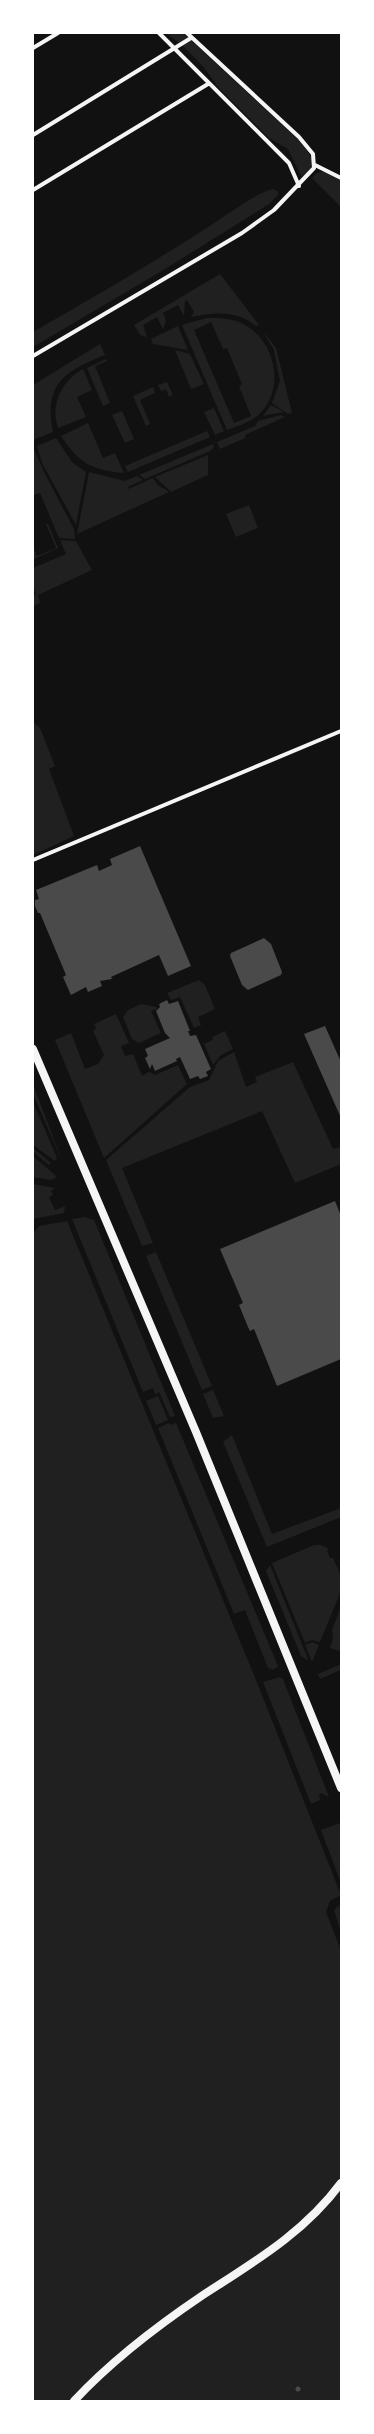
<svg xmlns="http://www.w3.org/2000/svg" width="374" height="2434" font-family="Overpass,sans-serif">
<rect width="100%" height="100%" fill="#111"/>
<!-- green -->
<path fill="#202020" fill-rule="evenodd" d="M166,33H183L303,144L313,161C311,168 308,176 301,176L288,149L269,138L217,86C205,66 185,46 166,33Z
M324,171L341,181V207L312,178L317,173Z
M274,189L278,192V195L269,204L165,269L33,347V332C92,298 151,264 208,227C221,219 260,190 274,189Z
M220,274L259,325L256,326C237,310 215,312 191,317L194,312L187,300L185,301L184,316L178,305L163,313L166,321L163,329L157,317L143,325L147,337L140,335L134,325Z
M207,318C220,318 232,318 243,324C278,341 287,396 253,419C245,424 235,427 227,430L182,325ZM211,322L223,349L227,348L242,384L239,386L251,416L234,423L194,330Z
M178,326L188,350L153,344L151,339Z
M263,331L276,348L292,413L288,414L272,403L280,381L274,350Z
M100,344L105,355C65,371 43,384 53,432L33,440V385Z
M175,350L190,354L204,384L191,389Z
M106,359L107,361L95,366L110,403L103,406L87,368Z
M83,369L92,390L77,397L86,417L58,428C50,405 62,380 83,369Z
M167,382L173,395L169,397L166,389L161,391L158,385Z
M153,387L155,393L140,400L150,424L146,426L133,396Z
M271,405L284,412L263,416Z
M214,408L224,431L215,435L204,412Z
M122,411L134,439L125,443L112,415Z
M281,415L285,417L245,435V438L220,449L217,442L255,426L258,421Z
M88,423L103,458L115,453L124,473C91,470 79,463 61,436Z
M207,431L210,437L128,472L125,466Z
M56,438L72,462L86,472L76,525L42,463L37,446Z
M213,444L214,447L210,451L145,479L139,475Z
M33,447L45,474L74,529L75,539L59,538L40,493L33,495Z
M208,455V475L171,492L155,477Z
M89,472L125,481L137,476L143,480L128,487V489L153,478L158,485L169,492L77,534Z
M249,505L258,528L236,537L226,514Z
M46,524H48L58,548L34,559L33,547L37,556L56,548Z
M60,540L76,541L92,570L38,595L40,603L33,606V596L36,594L33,587V568L66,554Z
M33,722L40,728L55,766L49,769L74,836L33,855Z
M199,980L205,985L215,1009L198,1017L201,1025L194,1028L180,997L171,1000L167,993Z
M141,1004L156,1007L157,1009L151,1011L161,1033L139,1043L132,1039L123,1017L128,1010Z
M116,1014L129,1043L121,1046L125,1056L133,1054L142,1076L149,1072L155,1075L178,1065L187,1084L104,1158L55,1040L71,1033L85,1069L98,1064L104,1055L93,1031L96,1029L94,1024Z
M225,1031L233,1049L221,1055L213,1065L204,1044L213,1040L212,1037Z
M234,1052L246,1087L257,1082L255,1077L293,1062L333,1149L341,1147V1164L295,1183L262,1111L122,1168L153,1243L142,1246L106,1160L190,1087L209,1080L218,1061Z
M33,1084L62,1161L33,1094Z
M33,1102L57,1158L55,1161L33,1145Z
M33,1148L51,1163L49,1165L33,1152Z
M33,1156L56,1176L55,1178L51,1180L33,1177Z
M33,1184L55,1188L51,1191L53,1195L49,1197L55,1210L65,1206L64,1213L33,1219Z
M85,1217L94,1220L175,1416L170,1417L159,1392L155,1394L153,1388L143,1392L72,1219Z
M67,1221L256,1680L341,1895L330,1901L326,1912L341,1951V2401H33V1233L39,1226Z
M156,1252L212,1386L202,1390L146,1256Z
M213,1390L224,1416L213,1418L203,1394Z
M158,1396L168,1420L156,1425L146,1401Z
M169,1423L170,1425L176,1423L278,1666L273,1670L268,1668L245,1610L234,1614L158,1428Z
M232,1435L272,1534L341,1508V1517L267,1547L223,1442Z
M314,1545H321L329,1549L327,1551L330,1558H333L341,1576V1591L320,1642L312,1640L305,1643L272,1563Z
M270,1565L308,1659L307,1660L301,1656L268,1576L266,1571Z
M341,1607V1650L339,1651L330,1648L333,1638L332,1630Z
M312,1642L319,1645L312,1662L305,1645Z
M341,1664V1670L320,1679L318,1674Z
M280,1677L283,1679L329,1797L321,1793L319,1796L320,1800L311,1804L263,1682Z
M340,1823L341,1825V1883L321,1830Z
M339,1905L341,1910L340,1929L334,1910Z"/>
<!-- building -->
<path fill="#4a4a4a" d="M140,846L191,966L168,976L159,955L111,977L112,979L100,981L102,986L88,992L86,987L71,995L63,977L66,975L40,913H38L35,906V900L39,899L36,890L97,865L99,871L112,865L110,859Z
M264,938L271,944L282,972L281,975L248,990L242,985L230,956L231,953Z
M167,1000L169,1004L178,1001L190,1031H188L190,1036L196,1035L211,1069L206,1072L208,1076L200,1079L198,1076L190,1079L180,1057L176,1059L177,1061L155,1071L152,1064L150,1069L145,1058L148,1056L145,1049L170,1038L165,1033L156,1011L160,1007L159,1004Z
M325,1026L341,1062V1118L304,1034Z
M335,1201L341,1216V1359L277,1386L254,1329L250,1331L248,1327L239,1305L243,1303L220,1249Z
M295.5 2389a2.5 2.5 0 1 1 5 0a2.5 2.5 0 1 1-5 0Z"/>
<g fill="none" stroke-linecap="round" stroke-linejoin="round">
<!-- minor -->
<path stroke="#f5f5f5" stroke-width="4" d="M159,33L289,163L299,186
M33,48L58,33
M33,135L191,38
M315,165L341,178
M33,190L208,84
M33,356L242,233L274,210L314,168L313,154L299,137L187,33
M33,860L341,731"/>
<!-- trunk -->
<path stroke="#f5f5f5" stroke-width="8" d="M33,1049L196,1432L341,1788
M74,2401C112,2360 157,2326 203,2295C254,2262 304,2233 341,2183"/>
</g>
<!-- border -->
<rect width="374" height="2434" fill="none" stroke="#ffffff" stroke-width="68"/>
</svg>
